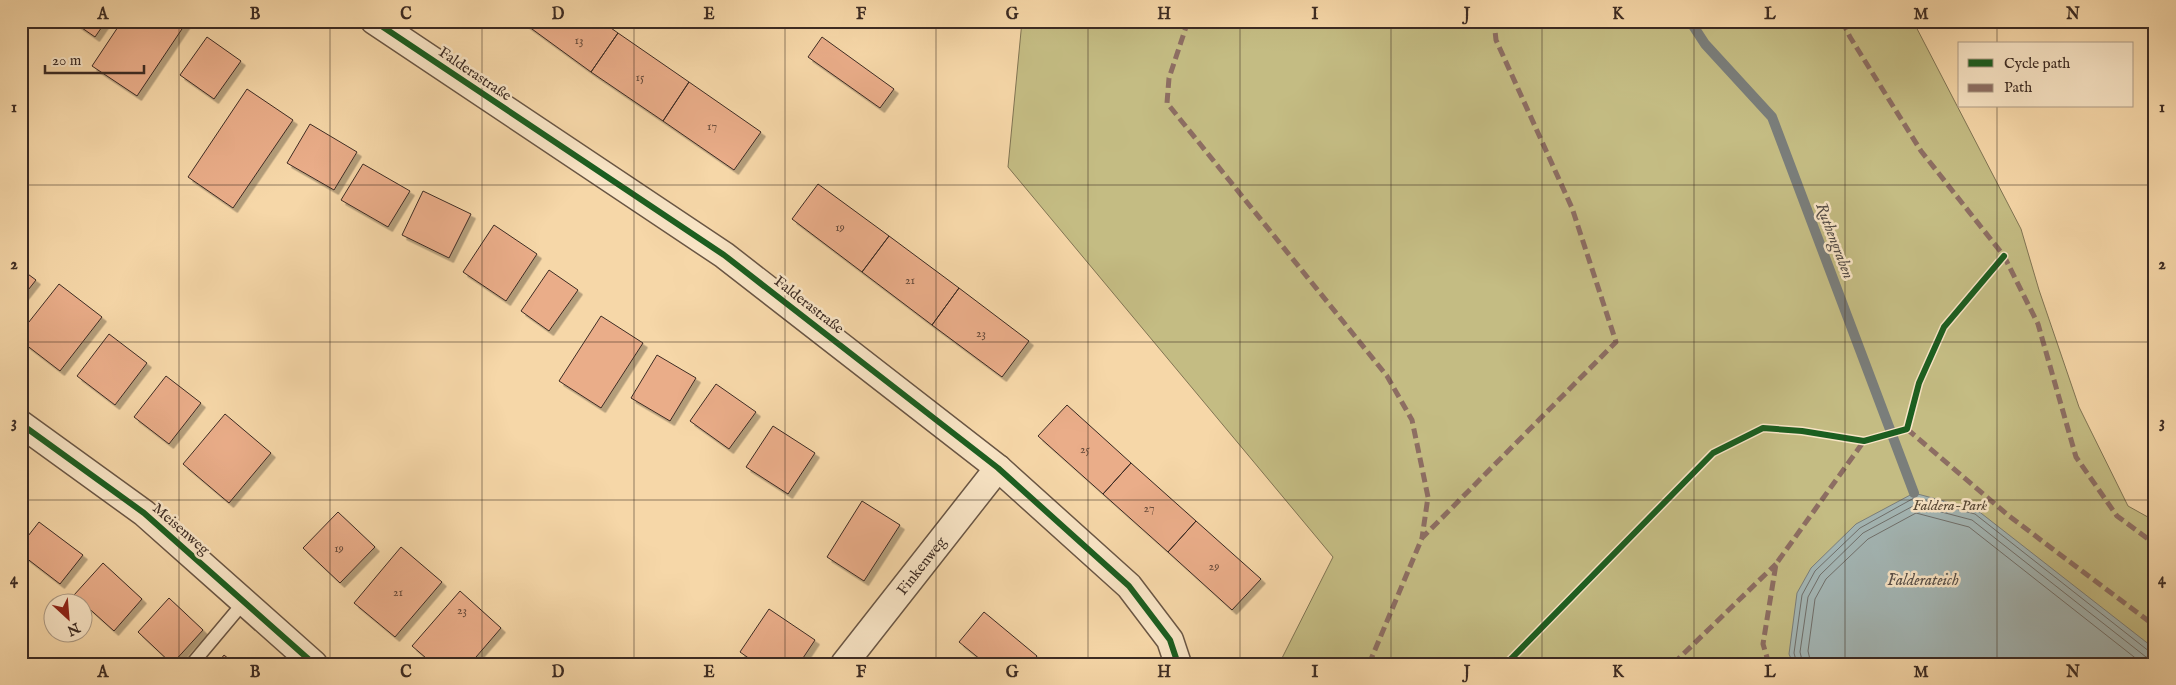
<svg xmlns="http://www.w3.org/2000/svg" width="2176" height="685" font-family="'IM FELL English',serif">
<defs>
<filter id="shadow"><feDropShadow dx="4.5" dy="4.5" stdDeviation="0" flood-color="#0004"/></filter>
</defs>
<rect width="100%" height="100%" fill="#f6d7a8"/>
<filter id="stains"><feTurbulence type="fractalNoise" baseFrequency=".004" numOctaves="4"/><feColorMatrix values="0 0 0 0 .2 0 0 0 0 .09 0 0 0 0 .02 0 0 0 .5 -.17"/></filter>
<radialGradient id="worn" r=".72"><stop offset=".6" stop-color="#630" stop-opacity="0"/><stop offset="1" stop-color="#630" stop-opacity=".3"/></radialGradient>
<!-- green -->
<path fill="#c4bc83" stroke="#807453" d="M1022,21H1913L2021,229L2039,290L2079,407L2128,506L2155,521V664H1279L1333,557L1008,167Z"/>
<!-- water -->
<path fill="#a3b6b5" stroke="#7a7e7b" d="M1914,493L1977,510L2155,649V664H1793L1789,654L1797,593L1811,568L1856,524Z"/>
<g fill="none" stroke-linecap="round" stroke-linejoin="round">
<!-- shore -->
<path stroke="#70706c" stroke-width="1" d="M1797,664L1794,653L1802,595L1815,571L1860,528L1914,498L1975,514L2150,652L2155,653
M1803,664L1800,652L1808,597L1820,575L1863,533L1915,505L1972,520L2146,657L2155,659
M1811,664L1808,651L1815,599L1826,579L1868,539L1916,513L1969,527L2143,664"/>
<!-- stream -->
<path stroke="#7a7e7b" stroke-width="10" d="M1690,21L1705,44L1772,117L1914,493"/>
</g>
<!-- building -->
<path fill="#eaad89" stroke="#3c2b23" filter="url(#shadow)" d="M72,21H106L95,37Z
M122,21H183L186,23L137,96L92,66Z
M521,21H601L618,33L591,72Z
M618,33L689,82L663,121L591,72Z
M207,37L241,61L214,99L180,75Z
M822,37L894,89L880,108L808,57Z
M689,82L761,132L734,170L663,121Z
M247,89L293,120L233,208L188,177Z
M310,124L357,152L334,190L287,163Z
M363,164L410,191L388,227L341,200Z
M818,184L889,236L862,272L792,219Z
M423,191L471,214L449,258L402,235Z
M494,225L537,254L506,301L463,272Z
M889,236L959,288L932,325L862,272Z
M21,269L36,280L21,299Z
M549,270L578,290L549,331L521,311Z
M59,284L102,317L60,371L21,341V332Z
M959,288L1029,341L1002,377L932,325Z
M601,316L643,343L601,408L559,381Z
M109,334L147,363L115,405L77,376Z
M657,355L696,378L670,421L631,398Z
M166,376L201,403L169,444L134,417Z
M716,384L756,412L729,449L690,421Z
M1067,405L1131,463L1103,494L1038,436Z
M225,414L271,453L229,503L183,464Z
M773,426L815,453L788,494L746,467Z
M1131,463L1196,521L1168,552L1103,494Z
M862,501L900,525L864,581L827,557Z
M338,512L375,547L340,583L303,548Z
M1196,521L1261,579L1232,610L1168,552Z
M39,522L83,555L60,584L21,554V545Z
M401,547L442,582L395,637L354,603Z
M103,563L142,599L114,631L74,595Z
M460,591L501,628L470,664H433L412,646Z
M169,598L203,630L172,664L138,632Z
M769,609L815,640L799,664H757L740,652Z
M984,612L1037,656L1030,664H986L959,642Z
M224,655L235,664H217Z"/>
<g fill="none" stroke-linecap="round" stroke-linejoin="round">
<defs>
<path id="service" d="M192,664L244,602"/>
<g id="minor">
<path d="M374,21L724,255L998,468L1129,586L1170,640L1178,664"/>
<path d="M21,424L144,513L314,664"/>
<path id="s1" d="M844,664L998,468"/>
</g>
</defs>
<!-- service casing -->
<use href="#service" stroke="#6a5644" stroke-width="15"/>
<!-- minor casing -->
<use href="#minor" stroke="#6a5644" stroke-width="29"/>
<!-- service -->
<use href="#service" stroke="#f9e5c6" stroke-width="12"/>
<!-- minor -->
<use href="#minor" stroke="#f9e5c6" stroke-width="26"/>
<!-- quiet -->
<path stroke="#8d6e63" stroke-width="5" stroke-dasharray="10 5" stroke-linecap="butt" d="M1188,21L1169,78L1167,103L1387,376L1412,420L1428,497L1422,538
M1842,21L1850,37L1921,151L2004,256L2038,324L2076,457L2117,516L2155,544
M1907,429L2009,516L2155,626
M1369,664L1422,538L1616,342L1572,208L1496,40L1494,21
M1673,664L1776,564
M1769,664L1763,644L1776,564L1864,441"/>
<defs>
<path id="cycleway" d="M374,21L724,255L998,468L1129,586L1170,640L1178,664
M21,424L144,513L314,664
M1506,664L1713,453L1763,428L1802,431L1864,441L1907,429L1919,383L1944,327L2004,256"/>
</defs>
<!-- cycleway casing -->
<use href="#cycleway" stroke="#f9e5c6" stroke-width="9"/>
<!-- cycleway -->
<use href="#cycleway" stroke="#1b5e20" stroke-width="6"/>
</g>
<!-- grid -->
<path fill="none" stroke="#3c2b23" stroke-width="1" stroke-opacity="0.55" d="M179,21V664M330,21V664M482,21V664M634,21V664M785,21V664M936,21V664M1088,21V664M1240,21V664M1391,21V664M1542,21V664M1694,21V664M1845,21V664M1997,21V44M1997,106V664M21,185H2155M21,342H2155M21,500H2155"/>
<g text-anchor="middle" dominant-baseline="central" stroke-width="5" stroke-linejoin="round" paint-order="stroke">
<!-- number labels -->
<g font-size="12" fill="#684c3c">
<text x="579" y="40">13</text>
<text x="640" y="77">15</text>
<text x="712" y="126">17</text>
<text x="840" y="227">19</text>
<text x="910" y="280">21</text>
<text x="981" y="333">23</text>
<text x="1085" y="449">25</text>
<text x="1149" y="508">27</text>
<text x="339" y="548">19</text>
<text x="1214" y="566">29</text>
<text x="398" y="592">21</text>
<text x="462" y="610">23</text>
</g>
<!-- street labels -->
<g font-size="15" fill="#3c2b23" stroke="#f9e5c6">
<text transform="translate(475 74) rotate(34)">Falderastraße</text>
<text transform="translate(809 305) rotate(38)">Falderastraße</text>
<text transform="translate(181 529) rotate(41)">Meisenweg</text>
<text stroke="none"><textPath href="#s1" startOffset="125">Finkenweg</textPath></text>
</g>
<!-- park labels -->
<g font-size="15" font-style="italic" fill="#574836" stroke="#f9e5c6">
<text x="1950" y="505">Faldera-Park</text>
</g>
<!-- water labels -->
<g font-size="16" font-style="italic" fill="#564e48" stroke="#f9e5c6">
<text transform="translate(1834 241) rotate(69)">Ruthengraben</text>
<text x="1923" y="581">Falderateich</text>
</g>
</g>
<!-- margin -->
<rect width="2176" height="685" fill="none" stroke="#f6d7a8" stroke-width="55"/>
<!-- legend -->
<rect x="1958" y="42" width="175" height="65" fill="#f9e5c6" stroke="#ad9b85"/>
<rect x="1968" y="59" width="25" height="8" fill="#1b5e20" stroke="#ad9b85"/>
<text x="2004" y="68" font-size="15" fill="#3c2b23">Cycle path</text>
<rect x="1968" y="84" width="25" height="8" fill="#8d6e63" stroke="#ad9b85"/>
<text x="2004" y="92" font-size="15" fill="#3c2b23">Path</text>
<!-- north arrow -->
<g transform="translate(68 618) rotate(154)"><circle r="24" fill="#f9e5c6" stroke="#ad9b85"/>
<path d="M0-4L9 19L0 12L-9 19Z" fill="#8f2418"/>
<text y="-8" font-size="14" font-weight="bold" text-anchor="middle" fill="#3c2b23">N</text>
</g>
<!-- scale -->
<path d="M45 65v8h99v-8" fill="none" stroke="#3c2b23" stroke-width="2.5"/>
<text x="52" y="65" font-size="15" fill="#3c2b23" stroke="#f9e5c6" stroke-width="4" paint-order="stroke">20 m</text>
<rect x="28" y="28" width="2120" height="630" fill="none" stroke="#3c2b23" stroke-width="2"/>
<g font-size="16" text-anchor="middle" font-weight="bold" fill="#3c2b23">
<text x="103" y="19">A</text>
<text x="255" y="19">B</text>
<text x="406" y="19">C</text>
<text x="558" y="19">D</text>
<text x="709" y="19">E</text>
<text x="861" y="19">F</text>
<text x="1012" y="19">G</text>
<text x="1164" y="19">H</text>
<text x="1315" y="19">I</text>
<text x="1467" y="19">J</text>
<text x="1618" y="19">K</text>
<text x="1770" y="19">L</text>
<text x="1921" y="19">M</text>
<text x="2073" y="19">N</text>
<text x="14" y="112">1</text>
<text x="2162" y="112">1</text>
<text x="14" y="269">2</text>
<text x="2162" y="269">2</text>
<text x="14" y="427">3</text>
<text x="2162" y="427">3</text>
<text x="14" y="584">4</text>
<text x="2162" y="584">4</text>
<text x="103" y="677">A</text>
<text x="255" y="677">B</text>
<text x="406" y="677">C</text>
<text x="558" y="677">D</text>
<text x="709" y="677">E</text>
<text x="861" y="677">F</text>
<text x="1012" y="677">G</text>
<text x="1164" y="677">H</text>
<text x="1315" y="677">I</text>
<text x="1467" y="677">J</text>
<text x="1618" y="677">K</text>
<text x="1770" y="677">L</text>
<text x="1921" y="677">M</text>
<text x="2073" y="677">N</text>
</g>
<rect width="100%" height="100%" filter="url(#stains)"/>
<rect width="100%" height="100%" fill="url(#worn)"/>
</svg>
